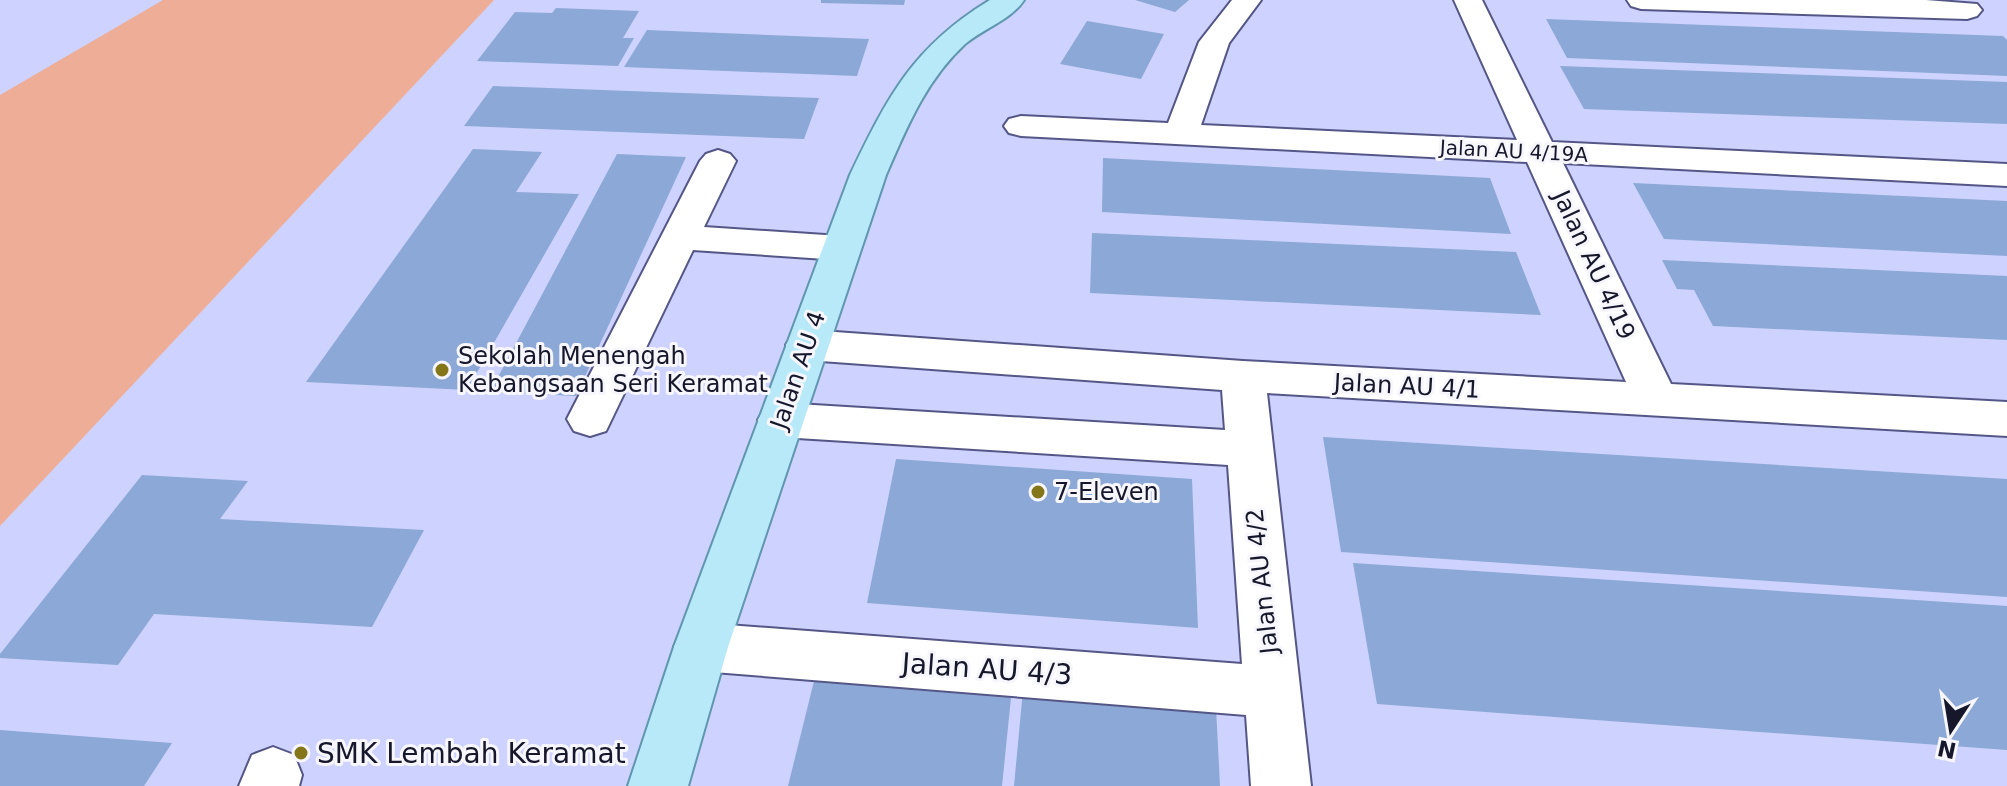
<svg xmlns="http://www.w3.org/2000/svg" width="2007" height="786" font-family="'DejaVu Sans',sans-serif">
<rect width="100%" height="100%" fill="#ced2fe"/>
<!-- green -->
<path fill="#eead96" d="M163,0H494L0,526V95Z"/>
<!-- building -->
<path fill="#8ca8d7" d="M821,0H905L904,5L821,3Z
M1135,0H1189L1175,12Z
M556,8L639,11L623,38H634L618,66L477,61L515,12L552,13Z
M1546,19L2003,36L2007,40V76L1567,58Z
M1087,21L1164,34L1141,79L1060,64Z
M647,30L869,39L857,76L624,67Z
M1560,66L2007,82V124L1584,109Z
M493,86L819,98L804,139L464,126Z
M473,149L542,152L516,192L579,194L467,390L306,382Z
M617,154L686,157L576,396L490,392Z
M1103,158L1490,178L1511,234L1102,212Z
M1633,183L2007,201V256L1664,239Z
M1092,233L1516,252L1541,315L1090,293Z
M1662,260L2007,276V340L1713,326L1694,290L1677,289Z
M1323,437L2007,479V597L1341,552Z
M896,459L1192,479L1198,628L867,603Z
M142,475L248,481L220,519L424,530L372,627L154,614L118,665L0,658V654Z
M1353,563L2007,606V750L1377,704Z
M817,669L1012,688L1002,786H788Z
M1023,690L1216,707L1220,786H1014Z
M0,730L172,743L144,786H0Z"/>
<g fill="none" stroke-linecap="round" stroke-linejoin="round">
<defs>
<path id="minor" d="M1232,0H1261L1229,43L1201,125L1517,140L1454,0H1482L1552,142L2007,164V186L1563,163L1671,384L2007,402V436L1267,393L1311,786H1251L1246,715L701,671L682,664L674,647L682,630L701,623L1242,664L1228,465L781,437L765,432L758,420L765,408L781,403L1225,430L1222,390L807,360L792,355L786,345L792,335L807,330L1243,361L1626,382L1527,162L1021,136L1009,133L1004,126L1009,119L1021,116L1168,123L1199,42Z
M1627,0H1926L1977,4L1982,10L1977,16L1967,19L1641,9L1631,6Z
M718,150L730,154L736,161L704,227L840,236L854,239L859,248L854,257L840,260L693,250L606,431L590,436L574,431L567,419L700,161L706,154Z
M273,747L294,755L302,775L299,786H239L252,755Z"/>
<path id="major" d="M990,0H1024C1012,19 983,29 965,44C926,80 907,127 886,175L728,647L688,786H628L674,647L850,175C888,96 913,47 990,0Z"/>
</defs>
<!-- minor casing -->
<use href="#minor" stroke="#545786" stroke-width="4"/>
<!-- major casing -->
<use href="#major" stroke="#6096ae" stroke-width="4"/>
<!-- minor -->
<use href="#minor" fill="#fff" fill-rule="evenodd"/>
<!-- major -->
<use href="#major" fill="#b8e9f9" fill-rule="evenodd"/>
</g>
<!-- markers -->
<g fill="#847619" stroke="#f6f6fc" stroke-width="3">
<circle cx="442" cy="370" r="8"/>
<circle cx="1038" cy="492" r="8"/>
<circle cx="301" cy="753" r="8"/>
</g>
<g text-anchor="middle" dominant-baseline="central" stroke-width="6" stroke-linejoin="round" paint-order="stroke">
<!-- far-street labels -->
<g font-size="20" fill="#16172a" stroke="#f6f6fc">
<text transform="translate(1514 151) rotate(3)">Jalan AU 4/19A</text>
</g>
<!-- street labels -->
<g font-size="24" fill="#16172a" stroke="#f6f6fc">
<text transform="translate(1594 265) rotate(65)">Jalan AU 4/19</text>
<text transform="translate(798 370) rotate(-71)">Jalan AU 4</text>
<text transform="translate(1407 386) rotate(3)">Jalan AU 4/1</text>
<text transform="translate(1262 581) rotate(-96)">Jalan AU 4/2</text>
</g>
<!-- poi labels -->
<g font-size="24" fill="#16172a" stroke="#f6f6fc" text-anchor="start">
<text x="458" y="356">Sekolah Menengah<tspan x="458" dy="28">Kebangsaan Seri Keramat</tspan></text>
<text x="1054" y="492">7-Eleven</text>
</g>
<!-- near-street labels -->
<g font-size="28" fill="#16172a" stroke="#f6f6fc">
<text transform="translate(987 669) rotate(4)">Jalan AU 4/3</text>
</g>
<!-- near-poi labels -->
<g font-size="28" fill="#16172a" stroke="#f6f6fc" text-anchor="start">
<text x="317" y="753">SMK Lembah Keramat</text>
</g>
</g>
<!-- north arrow -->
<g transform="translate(1951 730) rotate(192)" stroke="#f6f6fc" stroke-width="6" paint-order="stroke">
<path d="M0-6L14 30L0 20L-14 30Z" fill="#16172a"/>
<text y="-12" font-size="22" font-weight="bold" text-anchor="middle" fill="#16172a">N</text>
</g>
</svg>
